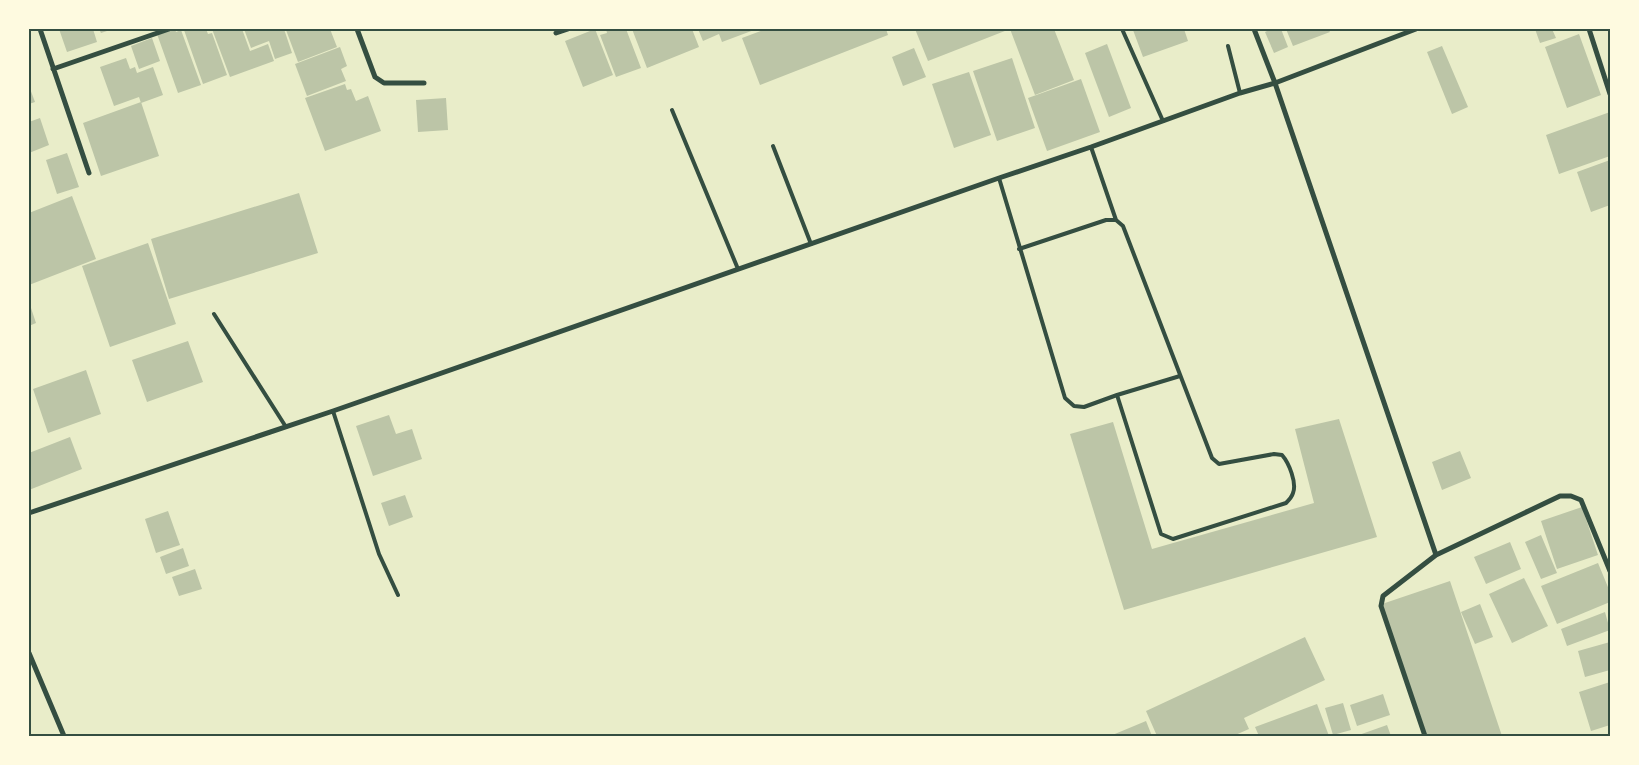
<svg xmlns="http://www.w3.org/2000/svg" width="1639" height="765" font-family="'Noto Serif',serif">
<rect width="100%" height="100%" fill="#e9edc9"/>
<!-- building -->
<path fill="#bcc5a7" d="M59,29H93L97,42L67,52Z
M99,29H113L101,33Z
M172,29H175L176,32L181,30L201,85L178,93L157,34Z
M187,29H206L208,34L212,33L227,75L203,84L184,30Z
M212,29H242L250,51L268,44L274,61L230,77Z
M244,29H284L292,53L275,59L269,41L251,48Z
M289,29H330L337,47L298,62L286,30Z
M595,29L613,75L583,87L565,41Z
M606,29H626L641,68L616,77L600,35L607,33Z
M632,29H688V30L692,29L699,47L647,68Z
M698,29H754V30L722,42L719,34L703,41Z
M766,29H886L888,35L760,85L742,38Z
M915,29H1054L1074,80L1035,95L1010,29L928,61Z
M1136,29H1184L1188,41L1143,57L1133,30Z
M1271,29H1281L1288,47L1274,53L1265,32Z
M1286,29H1328L1330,32L1293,46Z
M1535,29H1552L1556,38L1540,43Z
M1579,34L1601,95L1567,108L1545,47Z
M152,38L160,61L139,69L131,46Z
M1107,44L1131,108L1109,117L1085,53Z
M1442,46L1468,107L1452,114L1427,52Z
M340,47L347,66L341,69L346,81L307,96L295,64Z
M914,48L926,77L903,86L892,57Z
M126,58L130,69L135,67L137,73L153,67L163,95L141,103L139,97L114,106L100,67Z
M1012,58L1035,128L997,141L973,71Z
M969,72L991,135L954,148L932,84Z
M1081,79L1100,132L1047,151L1028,98Z
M345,84L347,90L351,89L356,101L368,96L381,131L325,151L305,98Z
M29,86L35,102L29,104Z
M446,98L448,130L418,132L416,100Z
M141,102L159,156L101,176L83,123Z
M1610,112V156L1559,174L1546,135Z
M40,118L49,145L29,153V122Z
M67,153L79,187L57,194L46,160Z
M1610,160V205L1591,212L1577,172Z
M299,193L318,253L169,299L151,239Z
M72,196L96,259L29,285V213Z
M148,243L176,324L110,347L82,266Z
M29,302L36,323L29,326Z
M188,341L203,382L147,402L132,360Z
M86,370L101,414L48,433L33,389Z
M389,415L396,434L412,429L422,459L373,476L356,426Z
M1339,419L1377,537L1124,610L1070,434L1113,422L1152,549L1314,503L1295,429Z
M70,437L82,469L29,490V453Z
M1460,451L1471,478L1442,490L1432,462Z
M405,495L413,517L389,526L381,503Z
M1582,507L1598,555L1557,569L1541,521Z
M168,511L180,545L156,553L145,519Z
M1541,535L1557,573L1541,579L1525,542Z
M1510,542L1521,569L1486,584L1474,557Z
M183,548L189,566L166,574L160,557Z
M1598,563L1610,592V602L1557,624L1541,586Z
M195,569L202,589L179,596L172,577Z
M1524,578L1548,626L1512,643L1489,594Z
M1450,581L1502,736H1427L1382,604Z
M1480,604L1493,637L1475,644L1461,612Z
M1605,612L1610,630L1567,646L1561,629Z
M1305,637L1325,680L1244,718L1249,729L1233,736H1157L1146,711Z
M1610,642V670L1585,677L1578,651Z
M1610,682V725L1591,731L1579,692Z
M1383,694L1390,715L1357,726L1350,705Z
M1343,703L1351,730L1333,735L1325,708Z
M1317,704L1329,736H1259L1255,727Z
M1146,721L1152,736H1110Z
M1387,725L1391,736H1356Z"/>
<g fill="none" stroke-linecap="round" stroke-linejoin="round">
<!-- service -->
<path stroke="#344e41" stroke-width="4" d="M1122,29L1163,121
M1228,46L1240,93
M672,110L738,269
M773,146L811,244
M1091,147L1116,220
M999,178L1065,398L1074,406L1084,407L1117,395L1180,376
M1019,249L1106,220H1116L1123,226L1212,458L1219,464L1274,454L1282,455C1289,463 1297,483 1293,493C1292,497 1289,500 1286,503L1173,539L1161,534L1117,395
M214,314L286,427
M333,411L379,554L398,595"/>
<!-- minor -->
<path stroke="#344e41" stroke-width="5" d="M40,29L89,173
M357,29L375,77L384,83H424
M1254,29L1275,83L1436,555
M1589,29L1610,94
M556,33L568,29
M53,69L169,29
M29,513L333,411L999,178L1091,147L1240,93L1275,83L1416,29
M29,653L64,736
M1425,736L1381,606L1383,596L1436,555L1560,496H1571L1581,500L1610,571"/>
</g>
<!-- border -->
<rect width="1639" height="765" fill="none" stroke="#fefae0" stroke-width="60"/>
<rect x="30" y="30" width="1579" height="705" fill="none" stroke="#344e41" stroke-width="2"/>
</svg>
